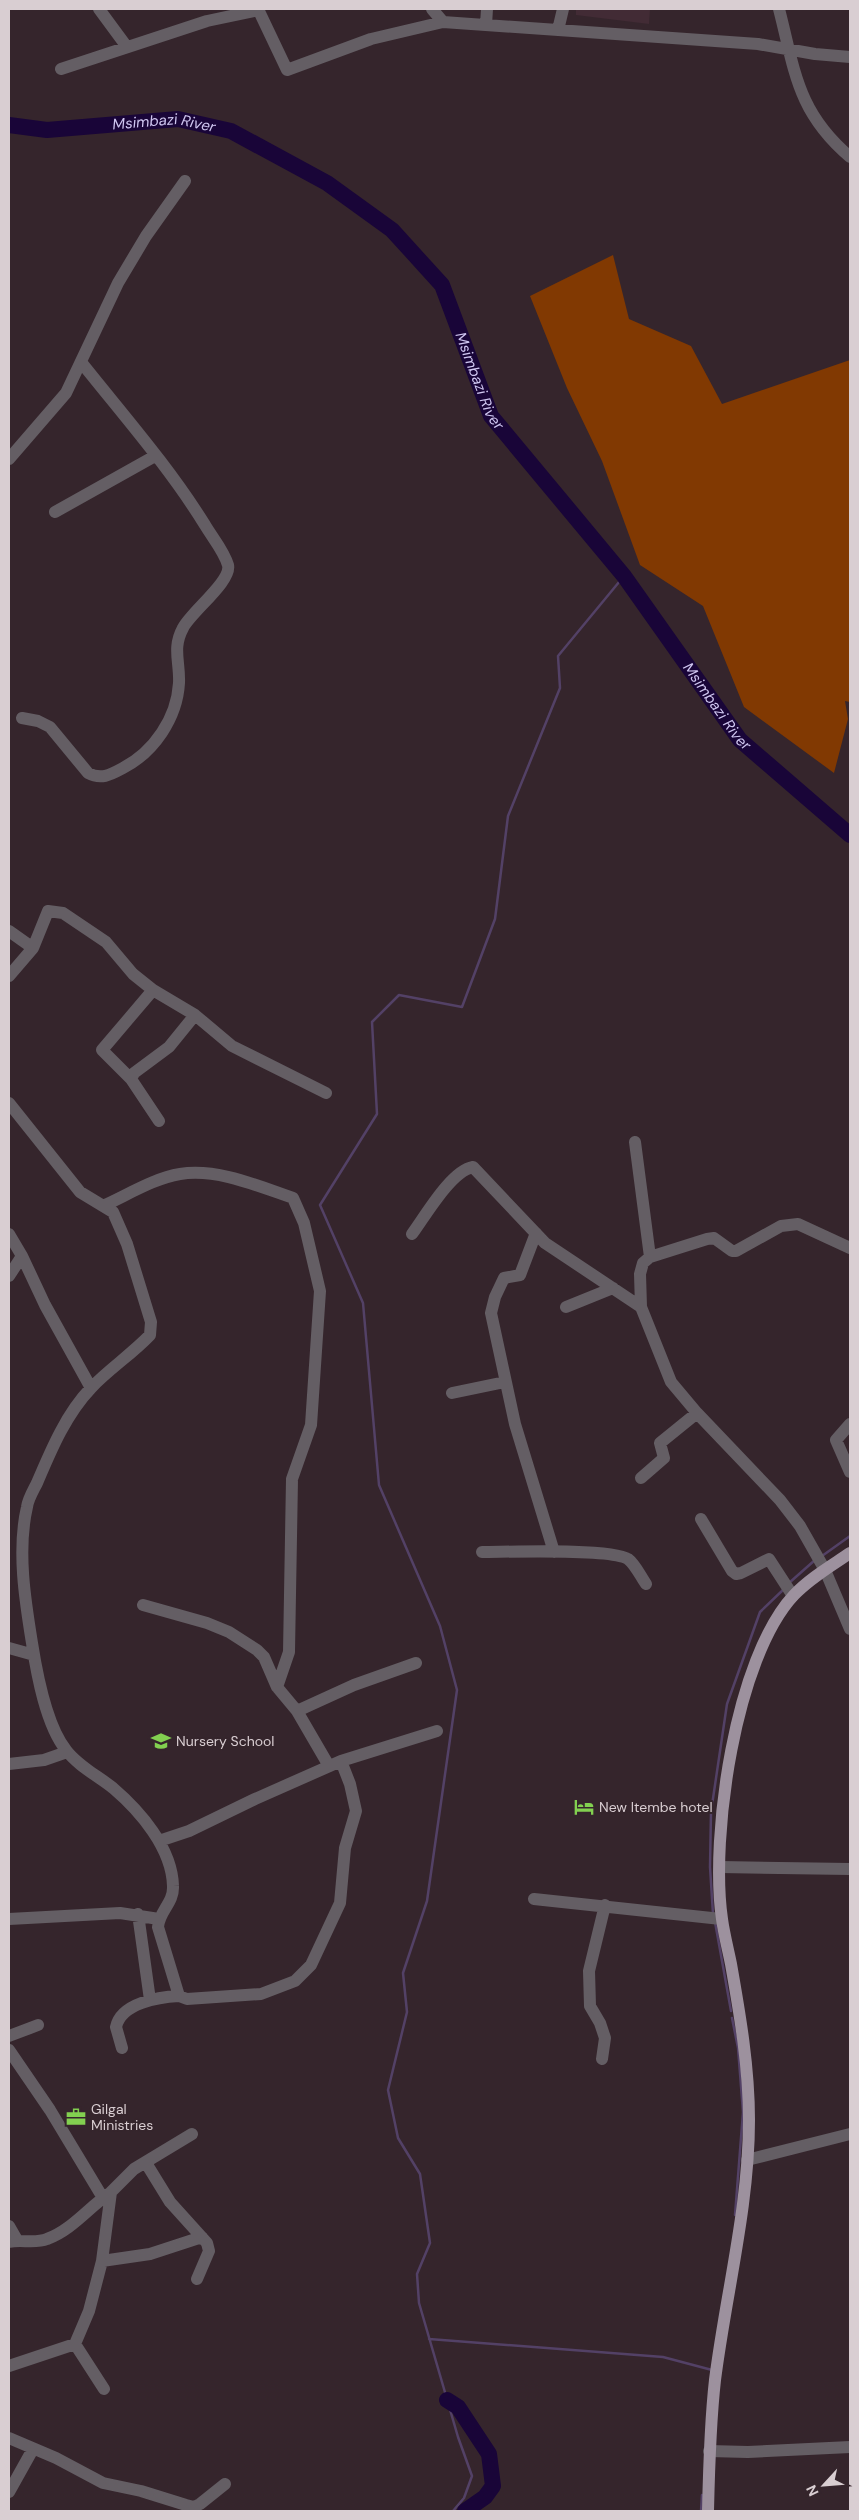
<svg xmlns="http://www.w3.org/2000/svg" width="859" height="2520" font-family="'DM Sans',sans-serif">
<rect width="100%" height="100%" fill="#35252c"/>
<!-- built -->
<path fill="#422b35" d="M576,9H650L649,24L576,15Z"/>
<!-- forest -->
<path fill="#813902" d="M613,255L629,319L691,346L722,404L850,360V702L845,701L848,719L834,773L744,707L703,606L640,565L602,461L567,388L530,296Z"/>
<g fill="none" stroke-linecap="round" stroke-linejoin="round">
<!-- stream -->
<path stroke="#534166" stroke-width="2.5" d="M822,1556L850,1536
M789,1583L815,1560
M713,1914L710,1867L711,1812L727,1704L760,1612L784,1589
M715,1922L731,2011
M732,2018L738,2048L743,2112L735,2215
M429,2339L663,2357L712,2370
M453,2511L464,2498L472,2476L458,2437L419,2303L417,2274L430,2243L420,2174L398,2138L388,2090L407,2012L403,1973L427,1901L457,1690L440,1626L379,1485L363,1303L320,1205L377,1114L372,1022L399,995L462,1007L495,919L508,816L560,688L558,656L624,576
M701,2511L702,2495"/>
<!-- river -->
<g stroke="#190538" stroke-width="16">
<path id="s1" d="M9,125L47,130L178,119L231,131L327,183L392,230L442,285L491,416L624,576L740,740L850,835"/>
<path d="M447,2400L458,2407L489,2454L493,2486L485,2497L465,2511"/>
</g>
<!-- minor -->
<path stroke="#645e64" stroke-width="12" d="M99,9L127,47
M258,9L287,70L371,39L443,22L758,44L815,54L850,57
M432,9L443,22
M779,9C795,71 797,112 850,157
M486,25L487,9
M558,30L563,9
M61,69L207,21L259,10
M9,459L66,393L118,283L146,236L185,181
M55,512L155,456
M22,718L38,721L50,727L88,773C101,780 110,775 123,768C154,752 177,718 179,683C180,662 172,648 183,628C191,612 232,581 228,565C224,551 212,537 205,525C169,467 124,416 81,362
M9,931L33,948
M9,976L33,948L48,911L63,913L106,942L133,974L153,990L195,1015L232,1046L326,1093
M131,1079L102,1050L153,990
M9,1103L80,1192L113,1212L127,1244L151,1322L150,1335C132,1354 109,1369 91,1388C66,1414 51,1450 37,1483C33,1491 28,1499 27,1507C17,1550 25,1600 32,1643C37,1675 46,1725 66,1750C78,1766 98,1776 113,1788C140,1811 172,1848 173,1886C174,1903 159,1911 158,1927L179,1996L187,1999L261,1994L295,1981L311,1965L340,1903L345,1848L356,1811L350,1784L341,1761
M159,1121L131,1079L134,1073L169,1047L195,1015
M635,1142L650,1257
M105,1205C129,1194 155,1178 180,1174C217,1168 258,1186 293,1198L304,1223L320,1291L311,1425L292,1479L289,1652L277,1687
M536,1233L520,1275L504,1278L495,1297L491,1313L515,1424L554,1552
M9,1234L22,1256L45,1305L91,1388
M412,1234C426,1215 451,1171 473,1167L545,1243L641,1307
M850,1248L798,1224L781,1226L736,1251H732L714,1238L707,1239L650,1257L643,1263L640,1274L641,1307L671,1382L697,1413L780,1500L800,1526L825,1570L850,1629
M9,1276L22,1256
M566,1307L613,1288
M452,1393L505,1382
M850,1424L836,1440L850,1472
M641,1478L664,1458L660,1443L697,1413
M701,1519L732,1571L736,1574L741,1573L769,1559L793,1596
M482,1552C507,1552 611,1548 628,1559C635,1564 641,1577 646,1584
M143,1605L207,1623L229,1632L257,1650L264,1657L277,1687L297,1711L329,1766
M9,1648L34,1655
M297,1711L354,1685L416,1663
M9,1764L44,1760L67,1752
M159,1841L189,1831L255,1799L341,1761L437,1731
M720,1867L850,1869
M534,1899L721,1919
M138,1914L150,2000
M9,1919L120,1913L159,1919
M9,2036L38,2025
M122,2048L116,2027C121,2003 159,1997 179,1996
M9,2050L50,2110L103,2198
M602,2059L605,2038L600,2023L590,2006L589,1971L605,1905
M747,2160L850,2134
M146,2163L170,2202L207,2243L209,2251L197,2279
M9,2226L17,2240
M9,2242C21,2239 35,2244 47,2239C72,2230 89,2207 110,2193
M102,2261L150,2254L202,2237
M75,2344L89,2311L102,2261L111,2192L134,2169L192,2134
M9,2366L75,2344L104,2389
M9,2438L56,2458L103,2483L141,2491L186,2505L194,2507L200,2504L225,2484
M709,2451L748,2452L850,2447
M9,2492L33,2449"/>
<!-- major -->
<path stroke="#9d919e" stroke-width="12" d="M708,2511C709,2467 710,2424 715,2380C726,2293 749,2207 749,2120C749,2067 740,2015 731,1964C728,1949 724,1934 722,1919C710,1837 735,1658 794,1595C810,1578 831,1566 850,1553"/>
</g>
<!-- icons -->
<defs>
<symbol id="school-bare" viewBox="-9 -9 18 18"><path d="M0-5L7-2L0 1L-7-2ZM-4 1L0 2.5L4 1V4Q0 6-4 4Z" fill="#82d050" stroke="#35252c" stroke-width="2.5" paint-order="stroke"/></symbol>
<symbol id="hotel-bare" viewBox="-9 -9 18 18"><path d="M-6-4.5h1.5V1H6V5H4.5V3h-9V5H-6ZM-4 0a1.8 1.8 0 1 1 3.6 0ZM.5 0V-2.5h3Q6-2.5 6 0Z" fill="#82d050" stroke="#35252c" stroke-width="2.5" paint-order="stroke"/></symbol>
<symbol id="office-bare" viewBox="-9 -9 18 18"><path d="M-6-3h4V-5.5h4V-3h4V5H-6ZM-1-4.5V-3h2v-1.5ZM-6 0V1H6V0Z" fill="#82d050" stroke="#35252c" stroke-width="2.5" paint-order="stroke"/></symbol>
</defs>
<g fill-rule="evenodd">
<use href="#school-bare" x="147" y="1727" width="28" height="28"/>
<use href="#hotel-bare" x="570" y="1793" width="28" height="28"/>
<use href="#office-bare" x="62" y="2103" width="28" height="28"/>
</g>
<g text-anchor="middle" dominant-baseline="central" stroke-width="4" stroke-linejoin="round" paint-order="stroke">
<!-- poi labels -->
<g font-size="14" fill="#d9ced2" stroke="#35252c" text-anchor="start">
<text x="176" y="1741">Nursery School</text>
<text x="599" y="1807">New Itembe hotel</text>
<text x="91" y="2109">Gilgal<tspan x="91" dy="16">Ministries</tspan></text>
</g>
<!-- water labels -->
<g font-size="15" font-style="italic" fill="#cfc6f0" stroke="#35252c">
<text stroke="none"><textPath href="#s1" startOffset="156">Msimbazi River</textPath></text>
<text stroke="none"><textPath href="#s1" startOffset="591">Msimbazi River</textPath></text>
<text stroke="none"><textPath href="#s1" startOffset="996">Msimbazi River</textPath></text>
</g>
</g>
<!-- border -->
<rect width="859" height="2520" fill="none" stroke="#d9ced2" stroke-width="20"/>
<!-- north arrow -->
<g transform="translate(824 2485) rotate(244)" stroke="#35252c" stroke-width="4" paint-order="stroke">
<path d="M0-4L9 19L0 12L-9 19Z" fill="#d9ced2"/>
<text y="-8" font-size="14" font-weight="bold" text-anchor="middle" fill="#d9ced2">N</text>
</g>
</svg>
